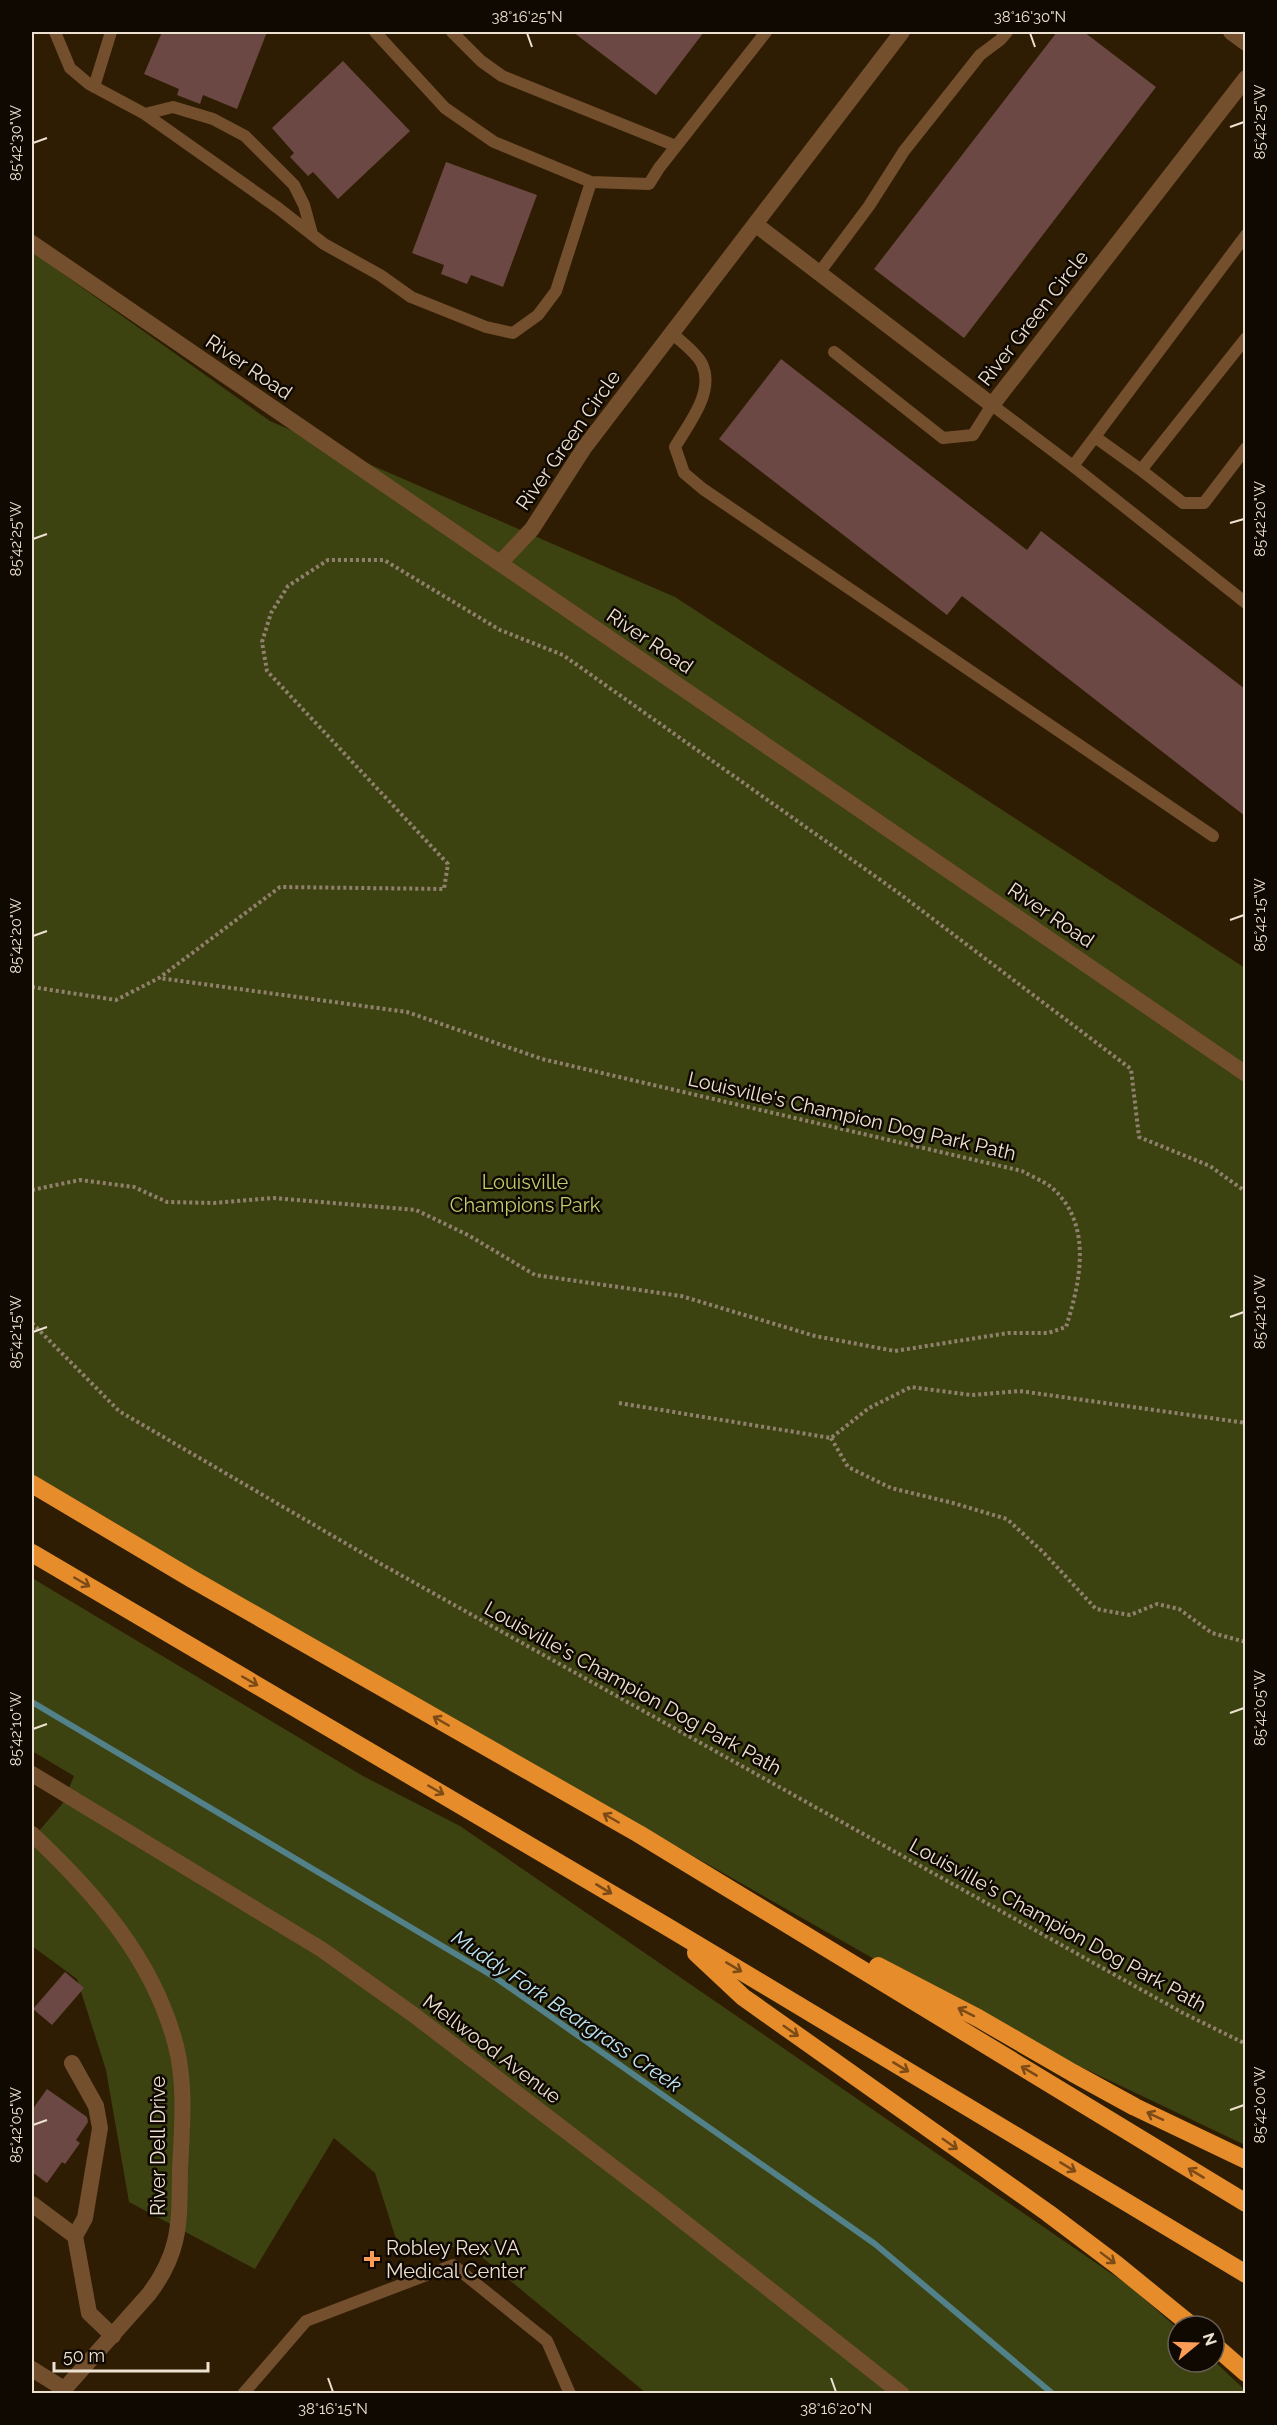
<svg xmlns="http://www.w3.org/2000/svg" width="1277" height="2425" font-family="Raleway,sans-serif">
<rect width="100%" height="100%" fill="#2e1d02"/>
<!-- green -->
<path fill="#3d4211" d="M32,252L270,421L675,597L1245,968V2145L978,2018L32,1480Z
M32,1578L363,1776L460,1826L1131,2287L1178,2329V2362L1214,2361L1245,2390V2393H646L472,2249L397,2242L375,2173L334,2138L255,2269L129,2202L106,2070L77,1979L32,1946V1839L63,1803L74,1776L32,1751Z"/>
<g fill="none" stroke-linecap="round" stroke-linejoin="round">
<!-- stream -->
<path stroke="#53818a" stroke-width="6" d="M32,1702L496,1978L875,2244L1053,2394"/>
</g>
<!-- building -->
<path fill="#6b4843" d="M162,32H267L237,109L203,95L200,104L177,95L179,89L144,74Z
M573,32H704L656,95Z
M1057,32H1084L1156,87L964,338L874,269Z
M343,61L410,131L338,199L313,172L308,176L290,157L294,153L272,128Z
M446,162L537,195L503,287L471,275L467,284L441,274L444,265L412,253Z
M781,359L1027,550L1041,531L1245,689V816L962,596L947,615L719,439Z
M65,1972L84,1988L52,2025L33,2009Z
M47,2089L87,2117L88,2122L76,2140L80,2143L65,2164L62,2162L47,2183L32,2172V2110Z"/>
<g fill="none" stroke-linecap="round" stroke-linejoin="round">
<!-- path -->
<path stroke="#8f816c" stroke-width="4" stroke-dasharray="3 3" stroke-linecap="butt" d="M32,987L116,1000L159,978L280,887L444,889L448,864L267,671L262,642L271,613L288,586L328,560H384L500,630L563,655L896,891L1131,1069L1139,1137L1210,1166L1246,1192
M32,1190L80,1180L134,1187L167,1202L214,1203L274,1198L416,1210L468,1235L535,1275L681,1296L815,1336L895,1351L1008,1333H1048L1066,1327C1081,1280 1093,1223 1051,1187C1043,1181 1031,1176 1022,1171L542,1059L407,1012L159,978
M32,1323L119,1411L381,1564L1183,2013L1246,2044
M619,1403L831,1438L869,1408L911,1387L971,1395L1020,1391L1246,1423
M831,1438L848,1467L891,1488L953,1503L1007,1519L1043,1552L1096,1609L1130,1615L1157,1604L1179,1609L1212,1633L1246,1642"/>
<!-- service -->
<path stroke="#734f2e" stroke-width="12" d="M55,32L70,68L89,84L145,114L278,208L324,244L380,275L411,297L486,327L513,333L538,315L556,291L591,182L649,184L659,168L766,32
M375,32L445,108L494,142L591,182
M452,32L481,61L502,76L676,146
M94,87L111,32
M145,114L173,107L213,119L245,136L294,185L304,205L312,234
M819,273L869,206L904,151L980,55L1000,40L1007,32
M672,333C681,342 697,353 702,364C715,392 689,423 675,447L684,473L703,489L1213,836
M834,352L943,438L973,435L992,405L1073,466L1246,235
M1095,437L1141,470L1246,338
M1073,466L1246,603
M1141,470L1183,503H1204L1246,448
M243,2394L306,2321L453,2265L547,2341L570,2394"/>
<!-- minor -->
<path stroke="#734f2e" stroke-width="16" d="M1231,32L1246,43
M755,224L992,405L1246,78
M500,563L532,529L584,448L902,32
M32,1834C95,1893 154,1960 176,2046C186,2085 182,2128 180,2169C179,2221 182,2250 149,2294L60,2394
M72,2063L96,2106L100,2128L85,2218L75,2236
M32,2204L75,2236L89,2313L113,2336
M32,2369L64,2389"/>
<!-- tertiary -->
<path stroke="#734f2e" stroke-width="16" d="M32,243L1246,1074
M32,1774L321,1949L414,2015L655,2199L902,2394"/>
<!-- motorway -->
<path stroke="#e68c2a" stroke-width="18" d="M32,1484L192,1579L639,1834L1246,2203
M32,1553L666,1926L1246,2274
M696,1953L743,1997L1048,2213L1117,2265L1192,2326
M878,1966L978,2018L1073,2073L1135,2107L1246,2160
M1214,2345L1246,2373"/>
</g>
<!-- one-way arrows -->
<defs><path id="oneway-shaft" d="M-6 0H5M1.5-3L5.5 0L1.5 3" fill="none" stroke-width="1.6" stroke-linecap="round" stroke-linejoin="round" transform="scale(1.5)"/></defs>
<g stroke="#7b4a16">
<use href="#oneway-shaft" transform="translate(82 1582) rotate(30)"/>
<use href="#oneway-shaft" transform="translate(250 1681) rotate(30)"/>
<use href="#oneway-shaft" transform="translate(441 1721) rotate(-150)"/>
<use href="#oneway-shaft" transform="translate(436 1790) rotate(30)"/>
<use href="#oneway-shaft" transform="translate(611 1818) rotate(-150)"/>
<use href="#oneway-shaft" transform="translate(604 1889) rotate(31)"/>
<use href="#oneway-shaft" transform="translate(734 1967) rotate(31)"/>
<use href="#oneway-shaft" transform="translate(966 2012) rotate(-153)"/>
<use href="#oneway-shaft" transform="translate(791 2031) rotate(35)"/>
<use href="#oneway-shaft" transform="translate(901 2067) rotate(31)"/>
<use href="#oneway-shaft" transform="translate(1029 2071) rotate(-149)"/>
<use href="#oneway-shaft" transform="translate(1155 2116) rotate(-155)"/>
<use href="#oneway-shaft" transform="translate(950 2144) rotate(35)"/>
<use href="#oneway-shaft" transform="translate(1068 2167) rotate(31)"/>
<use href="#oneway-shaft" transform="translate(1196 2173) rotate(-149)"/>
<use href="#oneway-shaft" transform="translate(1108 2258) rotate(37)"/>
</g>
<!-- ticks -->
<path fill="none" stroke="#ede1d2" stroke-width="2" d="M527,33L532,47M1030,33L1035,47M1230,127L1244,122M33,143L47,138M1230,523L1244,519M33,539L47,534M1230,920L1244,915M33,936L47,931M1230,1317L1244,1312M33,1332L47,1327M1230,1713L1244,1708M33,1729L47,1724M1230,2110L1244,2105M33,2125L47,2120M328,2378L333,2392M831,2378L836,2392"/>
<!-- markers -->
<path fill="#fd9c56" stroke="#100902" stroke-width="2" d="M369 2250h6v6h6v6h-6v6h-6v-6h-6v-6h6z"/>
<g text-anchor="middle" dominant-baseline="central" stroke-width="5" stroke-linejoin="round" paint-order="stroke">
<!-- street labels -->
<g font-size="20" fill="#ede1d2" stroke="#100902">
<text transform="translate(1033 318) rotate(-52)">River Green Circle</text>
<text transform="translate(249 367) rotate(34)">River Road</text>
<text transform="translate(568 440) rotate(-55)">River Green Circle</text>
<text transform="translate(650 641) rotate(34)">River Road</text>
<text transform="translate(1051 915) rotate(34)">River Road</text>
<text transform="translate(852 1116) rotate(13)">Louisville's Champion Dog Park Path</text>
<text transform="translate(633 1688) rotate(29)">Louisville's Champion Dog Park Path</text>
<text transform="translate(1058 1925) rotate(29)">Louisville's Champion Dog Park Path</text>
<text transform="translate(492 2049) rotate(37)">Mellwood Avenue</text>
<text transform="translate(158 2146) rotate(-90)">River Dell Drive</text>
</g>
<!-- park labels -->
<g font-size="20" fill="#c0cc6d" stroke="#100902">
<text x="525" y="1182">Louisville<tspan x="525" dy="23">Champions Park</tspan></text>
</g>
<!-- poi labels -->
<g font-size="20" fill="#ede1d2" stroke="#100902" text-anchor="start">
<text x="386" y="2248">Robley Rex VA<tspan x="386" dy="23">Medical Center</tspan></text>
</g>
<!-- water labels -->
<g font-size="21" font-style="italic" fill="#bce6f5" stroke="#100902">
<text transform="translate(567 2011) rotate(34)">Muddy Fork Beargrass Creek</text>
</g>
</g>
<!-- border -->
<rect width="1277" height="2425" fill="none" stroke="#100902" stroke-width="66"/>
<!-- north arrow -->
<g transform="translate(1196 2344) rotate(71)"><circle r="28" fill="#100902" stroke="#685f55" stroke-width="1.5"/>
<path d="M0-4.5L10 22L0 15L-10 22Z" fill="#fd9c56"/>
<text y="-9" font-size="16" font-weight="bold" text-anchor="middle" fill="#ede1d2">N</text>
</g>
<!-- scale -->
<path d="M54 2362v9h154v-9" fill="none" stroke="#ede1d2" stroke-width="3"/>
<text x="63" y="2362" font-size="18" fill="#ede1d2" stroke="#100902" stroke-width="4.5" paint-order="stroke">50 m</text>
<rect x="33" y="33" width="1211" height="2359" fill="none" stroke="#ede1d2" stroke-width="2"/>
<g font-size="15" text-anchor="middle" fill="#ede1d2">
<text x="527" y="22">38°16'25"N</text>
<text x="1030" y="22">38°16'30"N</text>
<text transform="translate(1260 122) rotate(-90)" y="5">85°42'25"W</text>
<text transform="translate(16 143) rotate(-90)" y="5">85°42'30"W</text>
<text transform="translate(1260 519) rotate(-90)" y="5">85°42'20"W</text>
<text transform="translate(16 539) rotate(-90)" y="5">85°42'25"W</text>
<text transform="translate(1260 915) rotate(-90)" y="5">85°42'15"W</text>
<text transform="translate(16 936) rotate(-90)" y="5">85°42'20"W</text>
<text transform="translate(1260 1312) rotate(-90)" y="5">85°42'10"W</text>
<text transform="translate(16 1332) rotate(-90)" y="5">85°42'15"W</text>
<text transform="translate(1260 1708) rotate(-90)" y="5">85°42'05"W</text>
<text transform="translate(16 1729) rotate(-90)" y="5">85°42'10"W</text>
<text transform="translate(1260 2105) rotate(-90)" y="5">85°42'00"W</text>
<text transform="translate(16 2125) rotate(-90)" y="5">85°42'05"W</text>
<text x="333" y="2414">38°16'15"N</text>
<text x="836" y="2414">38°16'20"N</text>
</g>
</svg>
